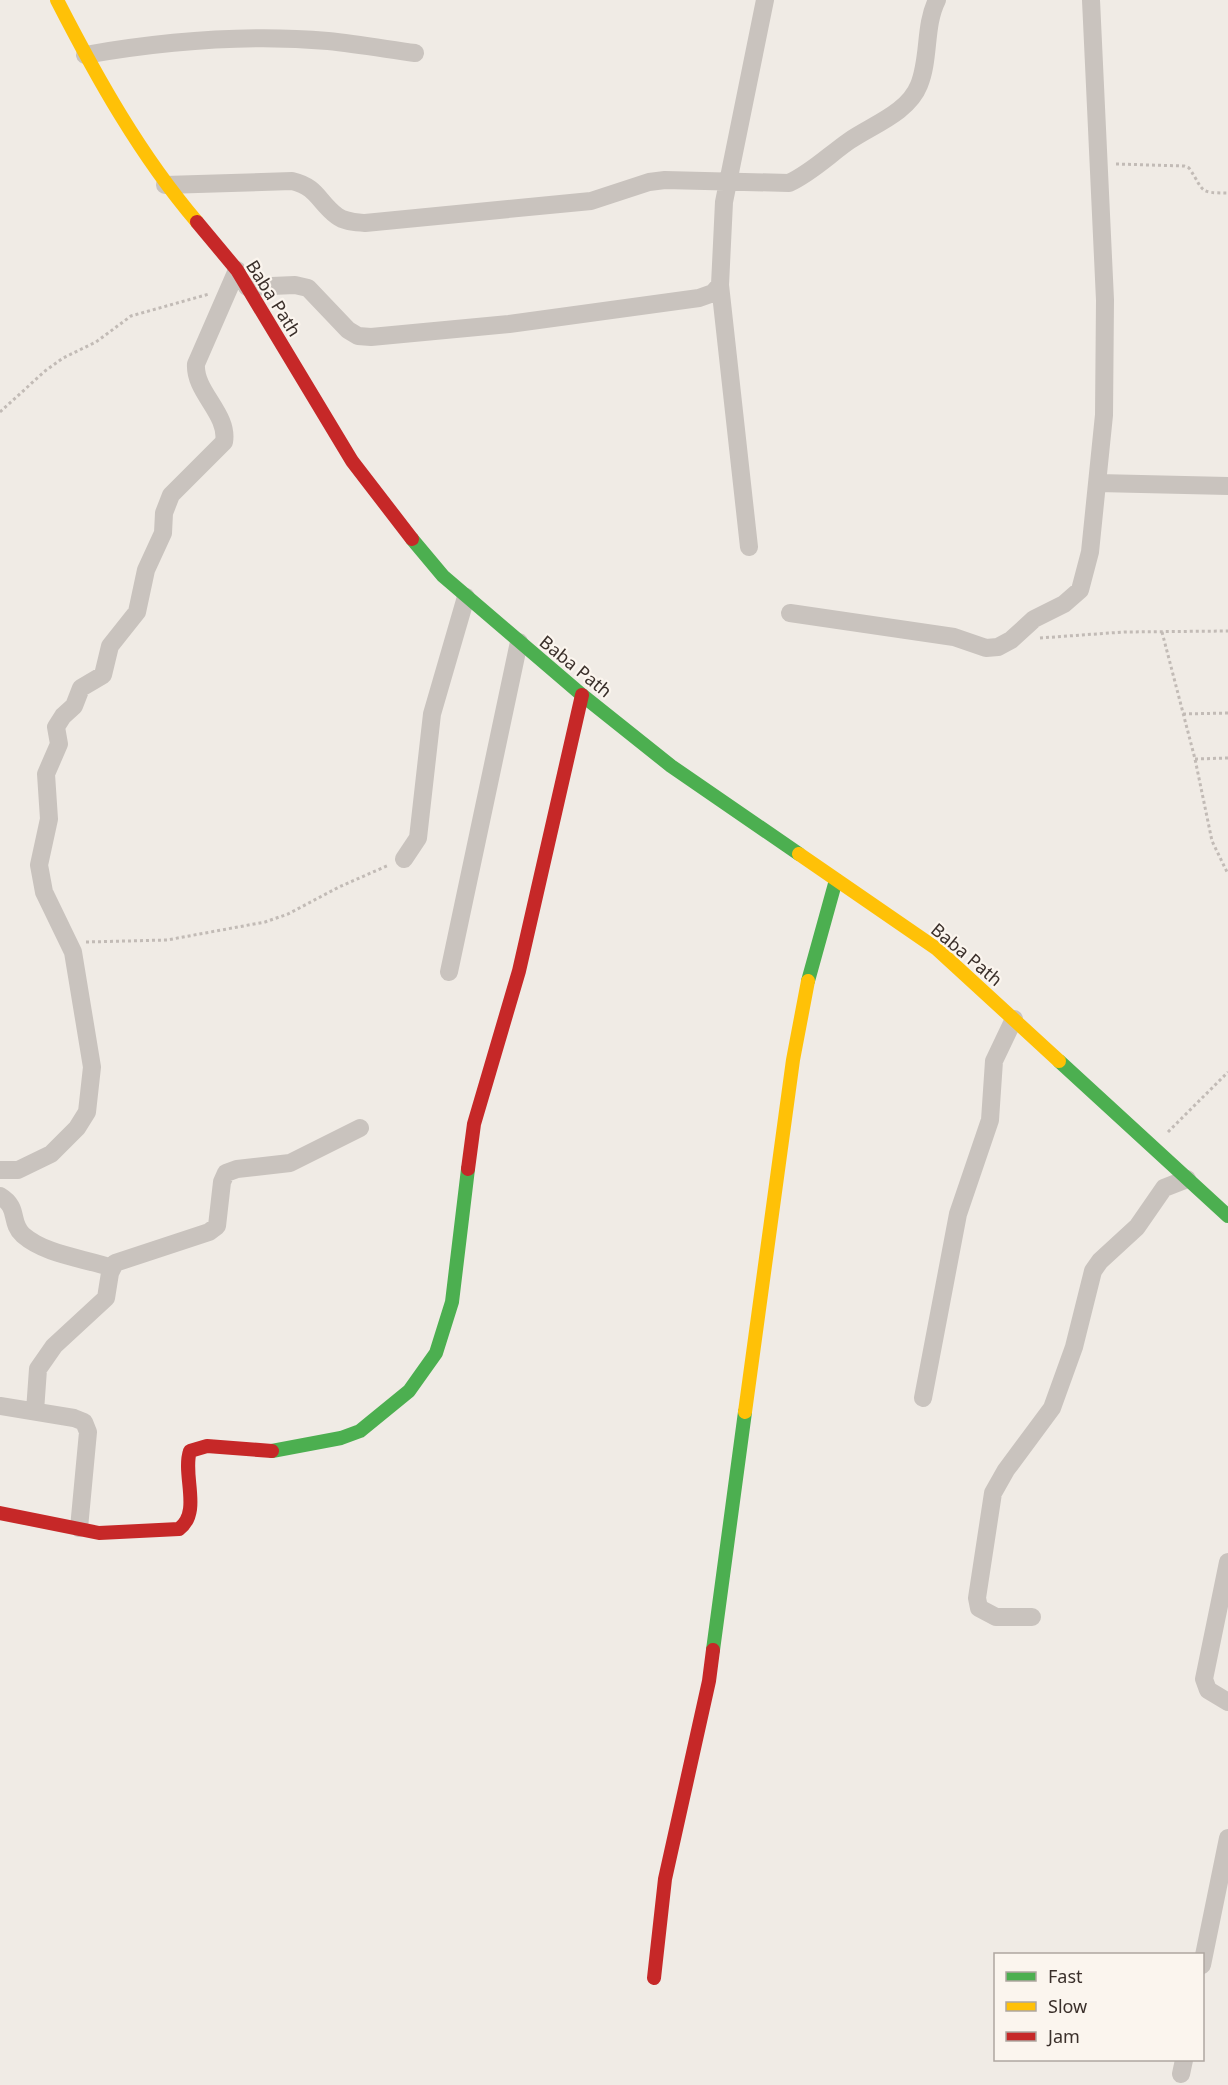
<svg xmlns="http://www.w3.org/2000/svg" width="1228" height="2085" font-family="'Noto Sans',sans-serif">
<rect width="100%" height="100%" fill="#f0ebe5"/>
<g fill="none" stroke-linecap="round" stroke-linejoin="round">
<!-- path -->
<path stroke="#c2bbb6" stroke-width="3" stroke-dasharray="3 3" stroke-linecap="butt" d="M1116,164L1184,166L1189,168C1205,191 1197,193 1228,193
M0,412L45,371L63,358L96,342L131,316L209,294
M1162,632L1195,759L1212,841L1228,874
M1040,638L1124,632L1228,631
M1183,714L1228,713
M1195,759L1228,758
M86,942L167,940L265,922L288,914L339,887L389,865
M1168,1132L1228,1072"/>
<!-- street -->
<path stroke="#c9c3be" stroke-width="18" d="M85,55C165,41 247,34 328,41C357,44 386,49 415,53
M165,185L292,181C318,187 318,202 337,216C345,222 355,222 365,223L591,201L649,182L665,180L789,183C811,173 829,155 849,141C872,125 908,113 919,85C930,58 924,26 937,0
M720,285L749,547
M247,287L295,285L308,288L348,330L358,336L371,337L509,324L699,298L713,293L720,285L724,202L765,0
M1098,483L1228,486
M790,613L954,637L986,648L998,647L1011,640L1034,619L1064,604L1080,590L1090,552L1104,415L1105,300L1091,0
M404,859L418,838L432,714L466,597
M449,972L519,642
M0,1170H18L51,1154L77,1128L87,1112L92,1067L73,952L44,892L39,865L49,819L46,774L59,744L56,727L63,716L74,706L81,688L103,675L110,646L137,612L146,570L163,533L164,513L171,495L224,442C229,414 194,392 196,364L237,270
M0,1196C20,1208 9,1222 23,1235C46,1255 84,1258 112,1268
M923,1398L958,1214L990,1120L994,1061L1014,1019
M0,1406L74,1418L84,1422L88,1432L79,1528
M35,1411L38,1369L54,1346L106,1298L110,1273L115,1263L209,1232L217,1226L222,1182L226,1173L237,1169L290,1163L360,1128
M1228,1562L1204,1679L1208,1690L1228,1702
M1032,1617H996L979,1608L977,1598L993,1493L1006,1470L1052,1408L1074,1347L1093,1271L1100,1261L1137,1227L1164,1188L1187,1179
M1202,1965L1228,1838
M1181,2074L1184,2060"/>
<!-- fast -->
<path stroke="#4caf50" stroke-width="14" d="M412,539L443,576L582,695L671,766L799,854
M808,981L836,880
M1059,1061L1228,1216
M272,1451L341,1438L360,1431L409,1391L436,1353L452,1302L468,1169
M713,1650L745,1412"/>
<!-- slow -->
<path stroke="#ffc107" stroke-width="14" d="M57,0C97,78 140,155 197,222
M799,854L937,949L1059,1061
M745,1412L793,1060L808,981"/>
<!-- jam -->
<path stroke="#c62828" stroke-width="14" d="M197,222L237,270L352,461L412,539
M468,1169L474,1124L519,971L582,695
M0,1513L99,1533L179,1529C202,1512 182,1475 190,1451L207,1446L272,1451
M654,1978L665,1879L709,1681L713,1650"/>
</g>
<g text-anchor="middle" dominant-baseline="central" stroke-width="4.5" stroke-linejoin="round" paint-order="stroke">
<!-- street labels -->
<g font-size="18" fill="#3b302b" stroke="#fbf5ee">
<text transform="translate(274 298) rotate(58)">Baba Path</text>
<text transform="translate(576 666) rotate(39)">Baba Path</text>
<text transform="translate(967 954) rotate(40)">Baba Path</text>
</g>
</g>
<!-- legend -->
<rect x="994" y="1953" width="210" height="108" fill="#fbf5ee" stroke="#aea6a0" stroke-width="1.5"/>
<rect x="1006" y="1972" width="30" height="9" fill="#4caf50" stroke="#aea6a0" stroke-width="1.5"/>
<text x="1048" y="1983" font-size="18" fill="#3b302b">Fast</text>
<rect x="1006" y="2002" width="30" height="9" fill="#ffc107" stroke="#aea6a0" stroke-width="1.5"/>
<text x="1048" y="2013" font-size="18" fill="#3b302b">Slow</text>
<rect x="1006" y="2032" width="30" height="9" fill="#c62828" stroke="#aea6a0" stroke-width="1.5"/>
<text x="1048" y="2043" font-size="18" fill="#3b302b">Jam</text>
</svg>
